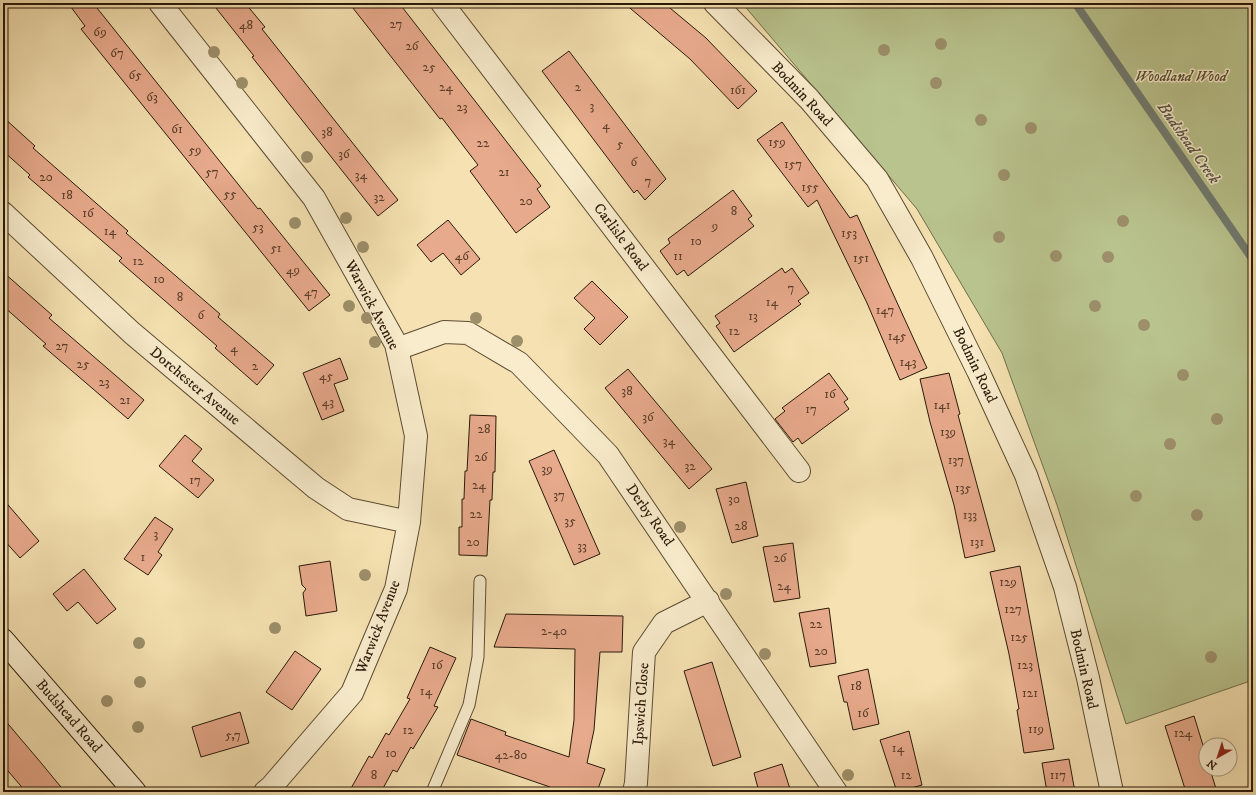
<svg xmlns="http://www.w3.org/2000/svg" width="1256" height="795" font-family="'IM FELL DW Pica',serif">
<rect width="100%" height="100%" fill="#f5e1b1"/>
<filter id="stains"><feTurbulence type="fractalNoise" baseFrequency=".005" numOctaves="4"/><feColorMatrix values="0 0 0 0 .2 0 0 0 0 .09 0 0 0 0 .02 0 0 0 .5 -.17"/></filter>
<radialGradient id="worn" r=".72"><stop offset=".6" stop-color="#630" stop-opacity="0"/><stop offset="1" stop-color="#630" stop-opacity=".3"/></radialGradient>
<!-- green -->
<path fill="#b9c38d" stroke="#716e4a" d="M742,3H1253V680L1126,724L1057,505L1002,353L917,209Z"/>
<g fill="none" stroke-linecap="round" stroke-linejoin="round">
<!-- stream -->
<path stroke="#707a70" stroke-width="8" d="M1075,3L1253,260"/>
</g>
<!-- building -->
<path fill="#e8aa8c" stroke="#291908" d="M68,3H93L258,209L260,208L330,295L309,311L81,29L85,26Z
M212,3H245L265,27L262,29L398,200L378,216L252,57L254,56Z
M349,3H399L541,186L537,189L550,207L516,233L470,171L478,165L442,118L440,119Z
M624,3H664L706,38L757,91L738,109L690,59Z
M569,51L666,179L645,200L637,190L634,193L542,71Z
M3,117L35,146L33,148L128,231L126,233L220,314L218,317L274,365L257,385L215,348L217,346L119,261L122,258L28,177L30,175L3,151Z
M782,122L850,218L857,215L927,368L900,380L867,303L817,200L808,207L757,140Z
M733,190L752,216L748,219L754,226L688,276L684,270L677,275L660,251L670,243L668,239Z
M448,220L480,259L461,275L443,253L431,262L417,245Z
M782,268L785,273L792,268L809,293L798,301L801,304L734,352L716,326L720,323L715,316Z
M3,272L52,315L49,318L144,400L128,419L43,346L46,344L3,306Z
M592,281L628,317L600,345L584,329L595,318L574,298Z
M340,358L348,379L334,384L344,411L322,420L303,373Z
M628,369L712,469L689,489L605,388Z
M829,373L848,399L844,402L849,409L802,444L798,438L793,442L775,419L785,411L782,408Z
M949,373L960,414L958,415L995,551L965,558L954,505L930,422L920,379Z
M470,415L496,416L495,472H493L492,500H490L487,556L459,555V527H462V499H464L465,471H467Z
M185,435L202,449L192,461L214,480L198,498L159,466Z
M554,450L600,554L574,565L529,461Z
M746,482L758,536L732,543L716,489Z
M3,499L39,541L20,558L3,539Z
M155,517L173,529L158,552L162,555L148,575L124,559Z
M793,543L800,598L774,602L763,547Z
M330,561L337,611L306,616L303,593L306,589L302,585L299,566Z
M1020,566L1054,749L1024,753L1017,710L1019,709L1009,654L990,572Z
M84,569L116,609L97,624L78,602L67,611L53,594Z
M829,608L836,663L810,667L799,613Z
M506,614L623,616L622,652H600L594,730L587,763L605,769L597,792H548L550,787L457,755L471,719L506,732L505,735L569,757L574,720L575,649L494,647Z
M430,647L456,658L434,706L438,707L413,749L411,747L397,772L393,770L381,792H349L369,756L372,758L386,733L389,735L410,699L407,698Z
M295,651L321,669L292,710L266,692Z
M712,662L741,757L713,766L684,671Z
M868,669L879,724L853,730L847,702H844L838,676Z
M240,712L249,743L201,757L192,727Z
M1194,716L1206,755V769H1210L1217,792H1186L1165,726Z
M3,718L42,764L65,792H26L3,765Z
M909,731L922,785L897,792L880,740Z
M1069,759L1075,792H1047L1042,763Z
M782,764L791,792H759L754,773Z"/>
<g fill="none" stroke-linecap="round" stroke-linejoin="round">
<defs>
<path id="lane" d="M432,792L469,705L478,657L480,581"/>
<path id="street" d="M160,3L314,198L396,344L416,436L409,522L396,589L352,693L271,787L265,792
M442,3L799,471
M715,3L809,99L877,179L922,258L978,371L1026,475L1065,587L1088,678L1112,792
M3,213L132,333L316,488L348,509L409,522
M397,349L444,332L468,333L519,363L608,455L836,792
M634,792L636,783L644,652L664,623L708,601"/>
<path id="secondary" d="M3,640L135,792"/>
</defs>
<!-- lane casing -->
<use href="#lane" stroke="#5c4b32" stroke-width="13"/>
<!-- street casing -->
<use href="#street" stroke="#5c4b32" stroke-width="24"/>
<!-- secondary casing -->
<use href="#secondary" stroke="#291908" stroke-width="24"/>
<!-- lane -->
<use href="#lane" stroke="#f8eccc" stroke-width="11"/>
<!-- street -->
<use href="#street" stroke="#f8eccc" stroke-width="22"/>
<!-- secondary -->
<use href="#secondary" stroke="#f8eccc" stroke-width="22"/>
</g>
<!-- trees -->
<g fill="#9c8f6a">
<circle cx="941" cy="44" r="6"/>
<circle cx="884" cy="50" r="6"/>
<circle cx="214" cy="52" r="6"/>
<circle cx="242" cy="83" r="6"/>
<circle cx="936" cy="83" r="6"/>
<circle cx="981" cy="120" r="6"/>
<circle cx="1031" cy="128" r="6"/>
<circle cx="307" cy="157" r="6"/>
<circle cx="1004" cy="175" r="6"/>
<circle cx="346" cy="218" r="6"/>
<circle cx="1123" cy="221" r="6"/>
<circle cx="295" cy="223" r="6"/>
<circle cx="999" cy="237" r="6"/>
<circle cx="363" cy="247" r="6"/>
<circle cx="1056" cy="256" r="6"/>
<circle cx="1108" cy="257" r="6"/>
<circle cx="349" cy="306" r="6"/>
<circle cx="1095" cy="306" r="6"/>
<circle cx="367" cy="318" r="6"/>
<circle cx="476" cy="318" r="6"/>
<circle cx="1144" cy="325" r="6"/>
<circle cx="517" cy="341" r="6"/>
<circle cx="375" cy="342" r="6"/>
<circle cx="1183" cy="375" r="6"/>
<circle cx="1217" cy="419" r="6"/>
<circle cx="1170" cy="444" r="6"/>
<circle cx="1136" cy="496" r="6"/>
<circle cx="1197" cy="515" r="6"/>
<circle cx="680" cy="527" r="6"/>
<circle cx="365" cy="575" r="6"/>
<circle cx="726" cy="594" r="6"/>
<circle cx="275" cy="628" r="6"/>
<circle cx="139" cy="643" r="6"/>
<circle cx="765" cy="654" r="6"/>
<circle cx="1211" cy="657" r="6"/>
<circle cx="140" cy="682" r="6"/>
<circle cx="107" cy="701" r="6"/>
<circle cx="138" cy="727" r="6"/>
<circle cx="848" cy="775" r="6"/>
</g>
<g text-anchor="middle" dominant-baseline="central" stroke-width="3" stroke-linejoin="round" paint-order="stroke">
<!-- number labels -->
<g font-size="13" fill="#593d29">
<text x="396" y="24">27</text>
<text x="246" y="25">48</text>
<text x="100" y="32">69</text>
<text x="412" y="46">26</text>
<text x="117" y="53">67</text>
<text x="429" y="67">25</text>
<text x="135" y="75">65</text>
<text x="446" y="87">24</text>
<text x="578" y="87">2</text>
<text x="738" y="90">161</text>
<text x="152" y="97">63</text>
<text x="592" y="106">3</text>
<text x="462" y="107">23</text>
<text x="606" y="125">4</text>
<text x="177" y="129">61</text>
<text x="327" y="132">38</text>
<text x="777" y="142">159</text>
<text x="483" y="143">22</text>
<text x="620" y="144">5</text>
<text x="195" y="150">59</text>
<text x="344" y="154">36</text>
<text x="634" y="162">6</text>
<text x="793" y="164">157</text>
<text x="212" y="172">57</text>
<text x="504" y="172">21</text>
<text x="361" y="175">34</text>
<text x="46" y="177">20</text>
<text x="648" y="181">7</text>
<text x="810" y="187">155</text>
<text x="230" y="194">55</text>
<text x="67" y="195">18</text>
<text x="379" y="197">32</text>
<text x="526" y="201">20</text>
<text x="734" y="211">8</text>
<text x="88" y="213">16</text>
<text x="715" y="226">9</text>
<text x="258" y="227">53</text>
<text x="110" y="231">14</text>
<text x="849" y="233">153</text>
<text x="696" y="241">10</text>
<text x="276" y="248">51</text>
<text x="462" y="256">46</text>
<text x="678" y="256">11</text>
<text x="861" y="258">151</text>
<text x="138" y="261">12</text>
<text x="293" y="270">49</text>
<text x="159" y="279">10</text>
<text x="791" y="288">7</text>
<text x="311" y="292">47</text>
<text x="180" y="297">8</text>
<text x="772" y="302">14</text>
<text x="885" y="310">147</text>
<text x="201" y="315">6</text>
<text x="753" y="316">13</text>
<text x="734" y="331">12</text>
<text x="897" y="336">145</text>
<text x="62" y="346">27</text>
<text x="234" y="348">4</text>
<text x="908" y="362">143</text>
<text x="83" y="364">25</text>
<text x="255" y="366">2</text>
<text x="326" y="376">45</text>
<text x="104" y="382">23</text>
<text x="627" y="391">38</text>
<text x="830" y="394">16</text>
<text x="125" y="400">21</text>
<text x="328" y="402">43</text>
<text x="942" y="405">141</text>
<text x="811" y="409">17</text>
<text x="648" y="417">36</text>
<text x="484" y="429">28</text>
<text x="948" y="432">139</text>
<text x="669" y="441">34</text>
<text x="481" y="457">26</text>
<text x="956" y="460">137</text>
<text x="690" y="466">32</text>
<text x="547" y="469">39</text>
<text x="195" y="480">17</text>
<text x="479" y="485">24</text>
<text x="963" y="488">135</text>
<text x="559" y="495">37</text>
<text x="734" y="499">30</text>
<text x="476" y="514">22</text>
<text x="970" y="515">133</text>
<text x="570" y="521">35</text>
<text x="741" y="526">28</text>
<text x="156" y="534">3</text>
<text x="473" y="542">20</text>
<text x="977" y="542">131</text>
<text x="582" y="546">33</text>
<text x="143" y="557">1</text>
<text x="780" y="558">26</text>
<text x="1008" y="582">129</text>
<text x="784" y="586">24</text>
<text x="1013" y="609">127</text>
<text x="816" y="624">22</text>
<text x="554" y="631">2-40</text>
<text x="1019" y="637">125</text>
<text x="821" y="651">20</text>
<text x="437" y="665">16</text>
<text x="1025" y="665">123</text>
<text x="856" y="686">18</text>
<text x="426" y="691">14</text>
<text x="1030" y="693">121</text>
<text x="863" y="713">16</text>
<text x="1036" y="729">119</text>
<text x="408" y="730">12</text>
<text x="1183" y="733">124</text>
<text x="233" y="735">5,7</text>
<text x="898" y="748">14</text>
<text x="391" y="753">10</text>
<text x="511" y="755">42-80</text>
<text x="374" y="775">8</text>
<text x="906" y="775">12</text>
<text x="1058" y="775">117</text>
</g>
<!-- park labels -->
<g font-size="15" font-style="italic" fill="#544c30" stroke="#f8eccc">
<text x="1181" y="76">Woodland Wood</text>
</g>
<!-- street labels -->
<g font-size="15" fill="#291908" stroke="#f8eccc">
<text transform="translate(802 94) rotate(47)">Bodmin Road</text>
<text transform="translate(621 237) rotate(53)">Carlisle Road</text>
<text transform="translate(372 305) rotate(62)">Warwick Avenue</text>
<text transform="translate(975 365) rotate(64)">Bodmin Road</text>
<text transform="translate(195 386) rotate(40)">Dorchester Avenue</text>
<text transform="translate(650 515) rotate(55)">Derby Road</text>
<text transform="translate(378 627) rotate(-69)">Warwick Avenue</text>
<text transform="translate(1084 669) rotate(77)">Bodmin Road</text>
<text transform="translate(641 704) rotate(-86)">Ipswich Close</text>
<text transform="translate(69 716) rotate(49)">Budshead Road</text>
</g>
<!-- water labels -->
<g font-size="16" font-style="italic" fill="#535245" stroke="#f8eccc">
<text transform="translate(1189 143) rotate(55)">Budshead Creek</text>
</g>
</g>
<!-- margin -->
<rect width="1256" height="795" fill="none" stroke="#f5e1b1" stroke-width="16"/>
<rect x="4" y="4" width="1248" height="787" fill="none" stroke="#291908" stroke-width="2"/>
<rect x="8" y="8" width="1240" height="779" fill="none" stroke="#291908"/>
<!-- north arrow -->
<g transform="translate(1218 757) rotate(219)"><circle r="19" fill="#f8eccc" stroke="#a5987e"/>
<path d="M0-3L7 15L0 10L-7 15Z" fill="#8f2418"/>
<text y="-6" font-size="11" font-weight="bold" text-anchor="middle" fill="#291908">N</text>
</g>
<rect width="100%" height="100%" filter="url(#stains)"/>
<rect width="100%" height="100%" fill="url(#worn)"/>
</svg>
